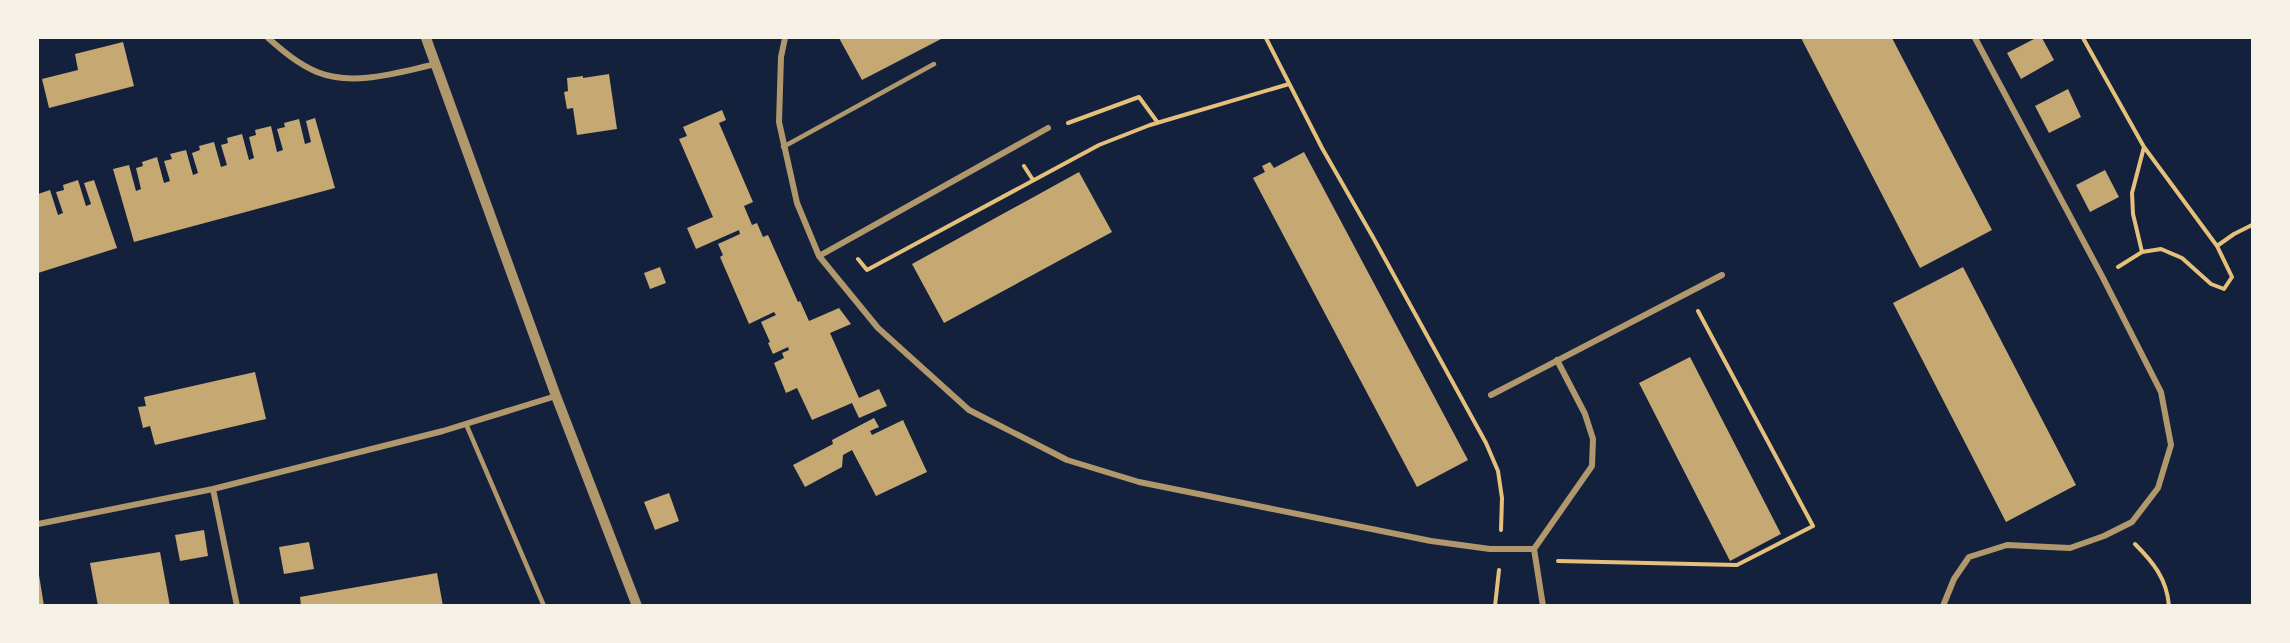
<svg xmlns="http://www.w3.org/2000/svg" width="2290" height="643" font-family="Overpass,sans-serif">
<rect width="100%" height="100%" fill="#14213d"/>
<!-- building -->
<path fill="#c6a872" d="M839,38H943L862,80Z
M1801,38H1892L1992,230L1920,268Z
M2036,38H2042L2054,60L2021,79L2007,53Z
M123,42L134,86L49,108L42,79L78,70L75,54Z
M609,74L617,129L577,135L573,108L567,109L564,92L568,91L567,78L583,76V78Z
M2068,89L2081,117L2049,133L2035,106Z
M722,110L726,120L719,123L753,202L744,206L752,225L757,223L763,237L768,235L798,302L800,301L809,321L839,308L851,324L830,333L859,398L879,389L887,406L859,418L852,403L812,420L797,388L786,393L774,363L784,358L782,353L789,350L788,347L773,354L768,343L770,342L761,322L776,315L774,312L749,324L720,257L723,255L718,244L740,234L739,230L696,249L687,228L713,217L679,139L687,136L683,127Z
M315,118L335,188L134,242L113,169L129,165L136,191L141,189L136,168L143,166L142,162L157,157L164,183L170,181L164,161L172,159L170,154L186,150L193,175L198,173L192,153L200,150L199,146L214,142L221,167L227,165L221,145L228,143L227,138L242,134L249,160L254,158L249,137L256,135L255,130L271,126L277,152L283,150L277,129L285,127L284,123L299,119L305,144L311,142L306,121Z
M1304,152L1468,460L1417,487L1253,178L1265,172L1262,166L1270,162L1274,168Z
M2105,170L2119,197L2090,212L2076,185Z
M1079,172L1112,232L944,323L912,264Z
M78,180L86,206L91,204L84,183L94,180L117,248L38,273V194L50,190L58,215L63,213L56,192L64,190L63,185Z
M660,267L666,283L650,289L644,273Z
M1963,267L2076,485L2006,522L1893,303Z
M1690,357L1781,534L1730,561L1639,383Z
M255,372L266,419L155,445L150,426L143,428L138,407L146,406L144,397Z
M874,418L879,427L870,431L872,435L903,420L927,472L876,496L852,450L843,455L842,467L805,487L793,465L833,444L832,440Z
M669,493L679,521L655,530L644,502Z
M204,530L208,556L180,561L175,535Z
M309,542L314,569L284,574L279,547Z
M160,552L170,606H98L90,563Z
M437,573L443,606H301L300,597Z
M38,575H39L44,606H38Z"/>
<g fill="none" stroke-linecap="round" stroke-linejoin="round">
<!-- path -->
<path stroke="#e5c07b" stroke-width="4" d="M1266,38L1322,148L1374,239L1486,443L1498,471L1502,498L1501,530
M2083,38L2144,147L2217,246L2232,277L2224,289L2211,284L2182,258L2161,249L2142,252
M1068,123L1139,97L1158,123
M1024,166L1033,180
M2217,246L2234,234L2252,225
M858,259L867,270L1099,145L1150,125L1289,84
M2118,267L2142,252L2133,214L2132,193L2144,147
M2135,544C2153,562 2167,579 2169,606
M1558,561L1737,565L1813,526L1698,311
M1495,606L1499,570"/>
<!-- service -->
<path stroke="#b1986c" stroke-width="4.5" d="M783,147L934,64
M466,424L544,606"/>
<!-- minor -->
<path stroke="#b1986c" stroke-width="6" d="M268,38C283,51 298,64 317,72C354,87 399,72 436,64
M785,38L781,57L779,122L797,203L819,256L878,328L969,410L1067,460L1139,482L1431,541L1490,549H1534
M819,256L1048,128
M1491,395L1722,275
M213,489L237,606
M38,524L213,489L443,431L556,396
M1543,606L1534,549L1592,466L1593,439L1585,414L1557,360
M1943,606L1954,579L1969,557L2007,545L2070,548L2104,536L2132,522L2158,488L2171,445L2161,392L2102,276L1975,38"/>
<!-- tertiary -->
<path stroke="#b1986c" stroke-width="10" d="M426,38L556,396L637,606"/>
</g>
<!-- border -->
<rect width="2290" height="643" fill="none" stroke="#f6f1e7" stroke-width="78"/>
</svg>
